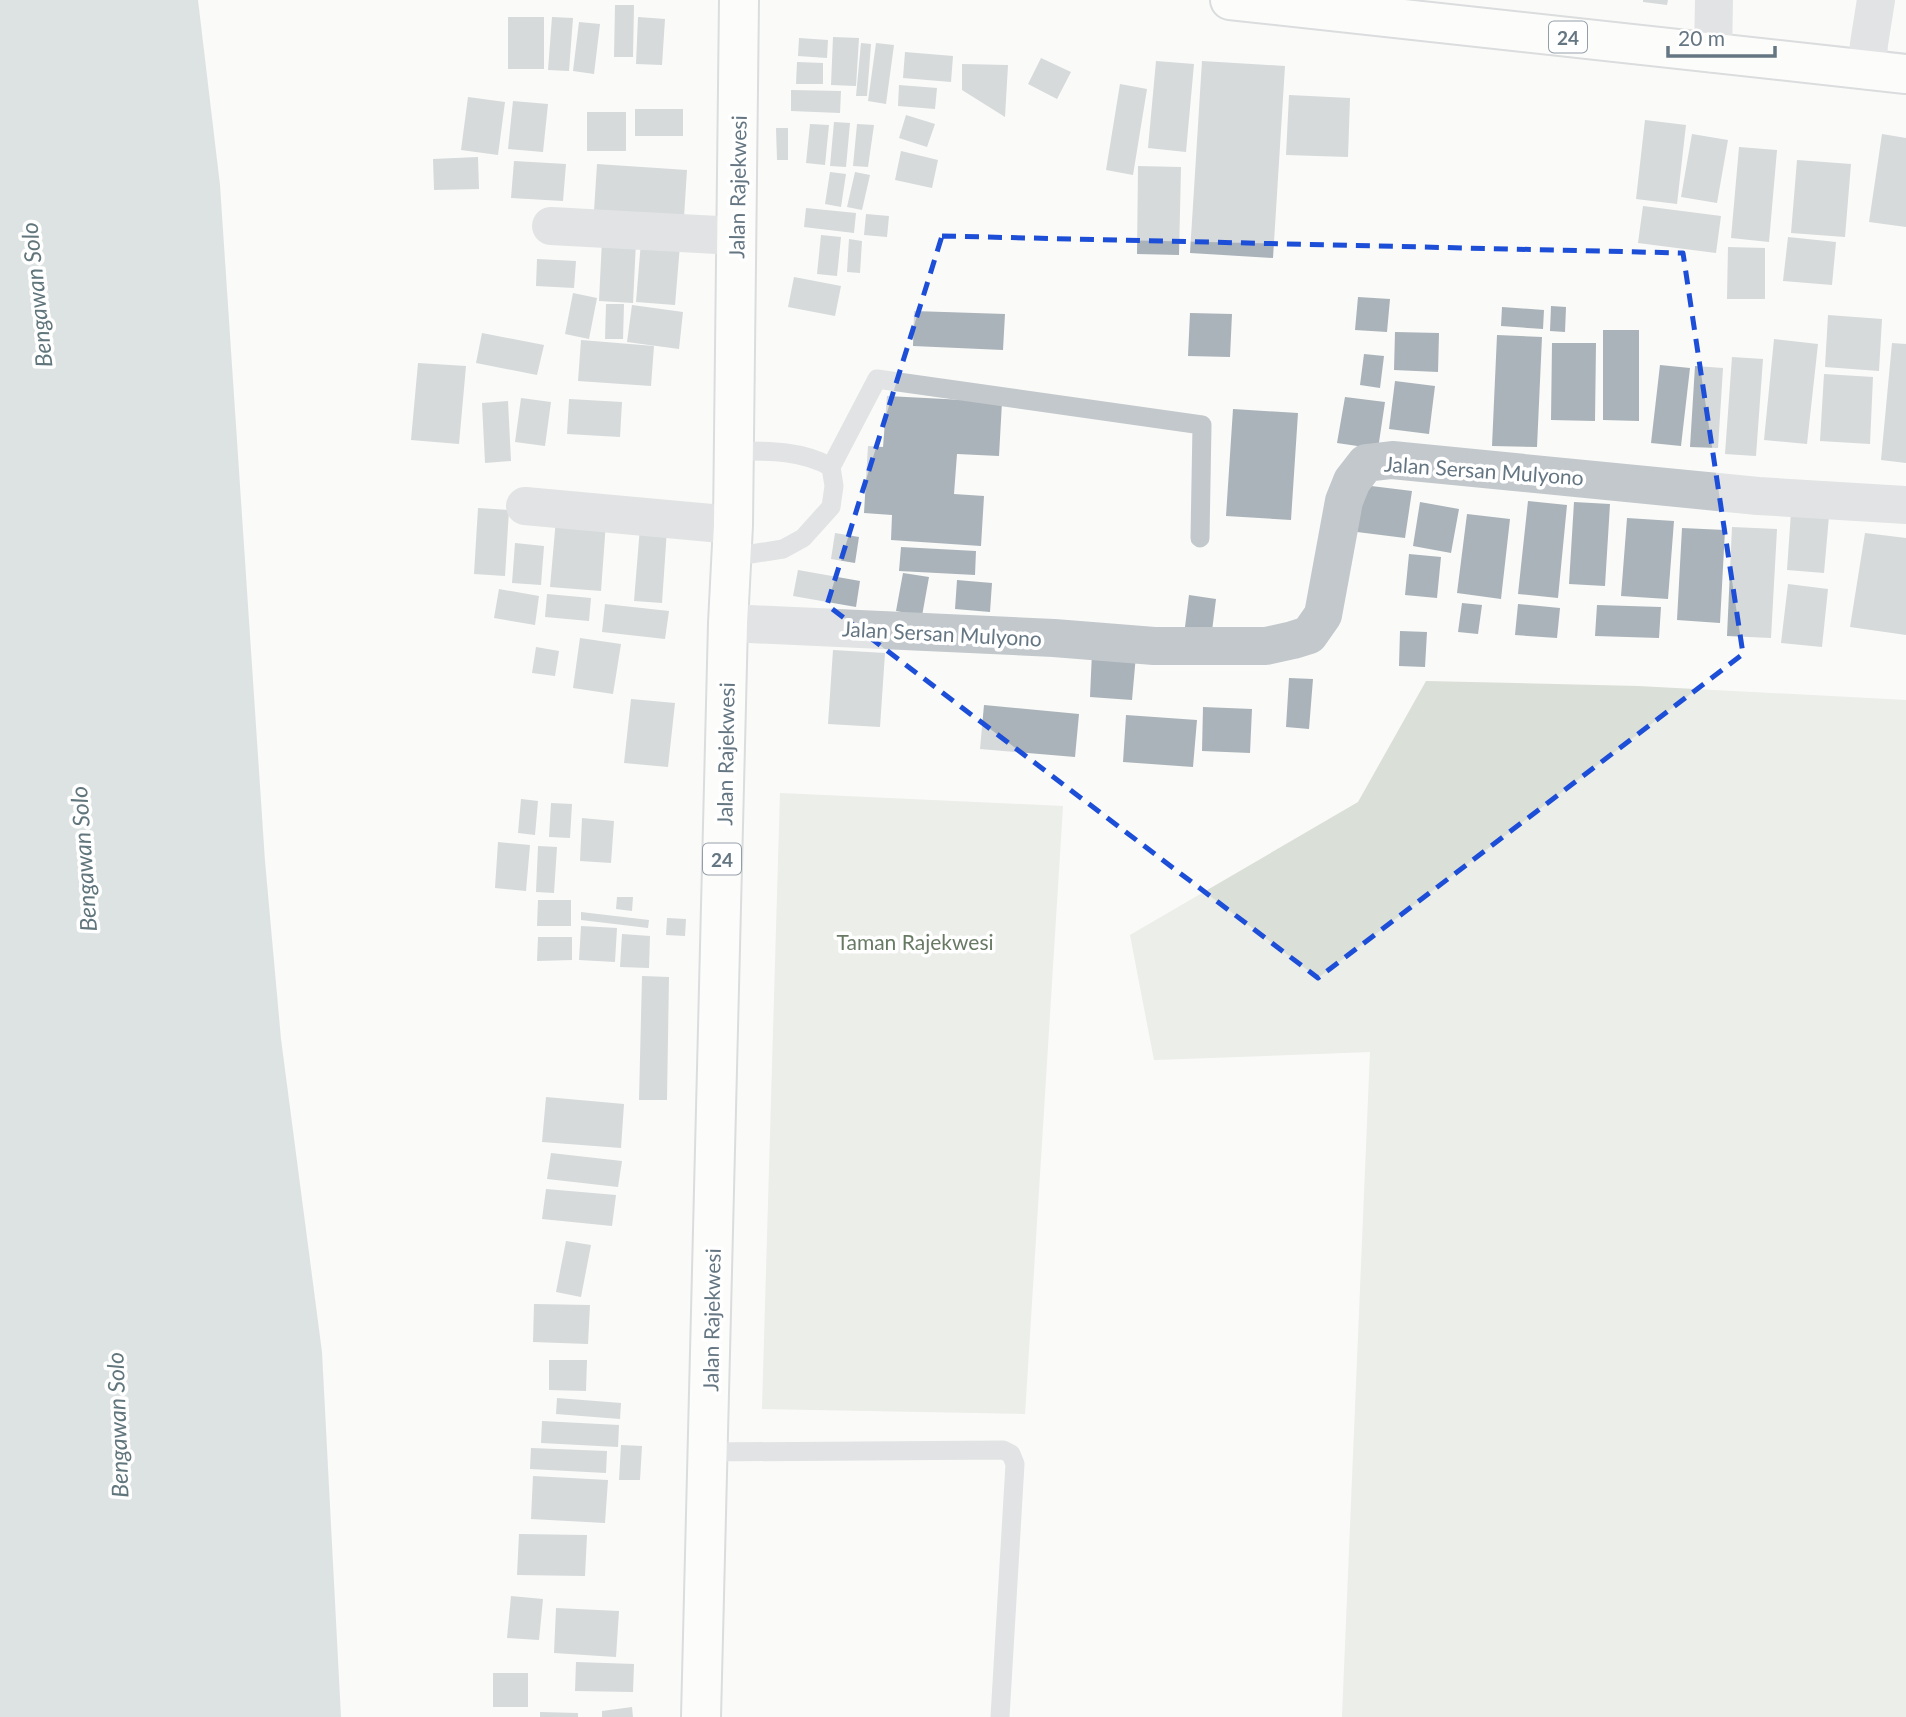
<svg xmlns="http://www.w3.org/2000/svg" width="1906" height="1717" font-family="Lato,sans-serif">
<rect width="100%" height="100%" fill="#fafaf8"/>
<!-- green -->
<path fill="#dadfd7" d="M1426,681L1638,686L1906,700V1717H1342L1370,1052L1154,1060L1130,935L1358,802Z
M780,793L1063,806L1025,1414L762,1409Z"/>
<!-- water -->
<path fill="#bbc7cb" d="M0,0H198L220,185L265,861L281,1039L322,1352L341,1717H0Z"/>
<!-- building -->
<path fill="#aab3b9" d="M1643,0H1668L1667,5L1643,2Z
M615,5H634L633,57H614Z
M508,17H544V69H508Z
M552,17L573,18L569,71L548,70Z
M638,17L665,19L662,65L636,64Z
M579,22L600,24L594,74L573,71Z
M833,37L859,38L856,86L831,85Z
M799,38L828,40L827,58L798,56Z
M861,43L871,44L867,96H856Z
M876,43L894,45L886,104L868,101Z
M905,52L953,56L951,82L903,78Z
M1041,58L1071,72L1057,99L1028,84Z
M1156,61L1194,64L1186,152L1148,148Z
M1202,61L1285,66L1273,258L1190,253Z
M797,62L823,63V84H796Z
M962,64L1008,65L1005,117L962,90Z
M1120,84L1147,89L1133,175L1106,170Z
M899,85L937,88L935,109L898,106Z
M791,90L841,91L840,113L791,111Z
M1289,95L1350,98L1348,157L1286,155Z
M468,97L505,102L498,155L461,150Z
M513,101L548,104L543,152L508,149Z
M635,109H683V136H635Z
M587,112H626V151H587Z
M906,115L935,124L927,147L899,138Z
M1645,120L1686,125L1677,204L1636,199Z
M834,122L850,123L846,167L830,166Z
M810,124L829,125L825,165L806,163Z
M857,124L874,125L868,167L853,166Z
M776,128H788V160H777Z
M1692,134L1728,140L1717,203L1681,197Z
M1882,134L1906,138V227L1869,222Z
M1739,147L1777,150L1769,242L1731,238Z
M901,151L938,160L932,188L895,180Z
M478,157L479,189L434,190L433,159Z
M1797,160L1851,164L1845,237L1791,233Z
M514,161L566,164L563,201L511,198Z
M597,164L687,170L684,217L594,211Z
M1138,166L1181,167L1179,255L1137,254Z
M830,172L846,174L841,207L825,204Z
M855,172L870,175L862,210L847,207Z
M1643,206L1721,216L1716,253L1638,243Z
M806,208L856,213L854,233L804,227Z
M866,214L889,216L887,237L864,235Z
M821,235L841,237L837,276L817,274Z
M1788,237L1836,242L1832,285L1783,281Z
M849,239L862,241L860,273L847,272Z
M602,240L636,242L633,303L599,301Z
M641,242L680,245L675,305L636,302Z
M1728,247L1765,248V299H1727Z
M537,259L576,261L574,288L536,286Z
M794,277L841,286L835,316L788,307Z
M573,293L597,298L589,339L565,334Z
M1358,297L1390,299L1387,332L1355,330Z
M606,304H624L623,339H605Z
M632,305L683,312L679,349L627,342Z
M1551,306L1566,307L1565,332L1550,331Z
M1502,307L1544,310L1543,329L1501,326Z
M914,311L1005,314L1003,350L913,346Z
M1190,313L1232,314L1230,357L1188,356Z
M1828,315L1882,319L1879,371L1825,367Z
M1603,330H1639V421L1603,420Z
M1395,332L1439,333L1438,372L1394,370Z
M482,333L544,345L537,375L476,363Z
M1497,335L1542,337L1537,447L1492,446Z
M1774,339L1818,344L1807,444L1764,440Z
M581,340L654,346L651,386L578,381Z
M1552,343H1596L1595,421L1551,420Z
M1892,343L1906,344V463L1881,460Z
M1364,354L1384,356L1380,388L1360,385Z
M1732,357L1763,359L1756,456L1725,454Z
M418,363L466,366L459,444L411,440Z
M1660,365L1690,368L1681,446L1651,443Z
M1695,366L1723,368L1718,448L1690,447Z
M1824,374L1873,377L1870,444L1820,441Z
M1395,381L1435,386L1429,434L1389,429Z
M887,396L1002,402L999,456L957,454L954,494L984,496L981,546L891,540L892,515L864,513L868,446L883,447Z
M1345,397L1385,402L1378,449L1337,443Z
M521,398L551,402L545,446L515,442Z
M569,399L622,402L620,437L567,434Z
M508,401L511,461L485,463L482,403Z
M1233,409L1298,413L1291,520L1226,516Z
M1363,485L1412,491L1405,538L1357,532Z
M1528,501L1567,505L1558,598L1518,594Z
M1420,502L1459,509L1451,553L1413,546Z
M1574,502L1610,504L1605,586L1569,584Z
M478,508L509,510L505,576L474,574Z
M1791,512L1829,516L1824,573L1787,570Z
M1467,514L1510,519L1501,599L1457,593Z
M1627,518L1674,521L1668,599L1621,596Z
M556,519L606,522L601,591L550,587Z
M640,527L667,529L662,603L634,601Z
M1732,527L1777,529L1771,638L1727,636Z
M1682,528L1725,530L1720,623L1677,620Z
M835,533L859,537L855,563L831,559Z
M1865,533L1906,538V635L1850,627Z
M515,543L544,546L541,585L512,583Z
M901,547L976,551L975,575L899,571Z
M1409,554L1441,557L1437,598L1405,595Z
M798,570L860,581L856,607L793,596Z
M903,573L929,577L922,616L896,611Z
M957,580L992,583L990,612L955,609Z
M1788,584L1828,589L1822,647L1781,643Z
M499,589L539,596L535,625L494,618Z
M547,594L591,598L589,621L545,617Z
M1189,595L1216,599L1212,631L1185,627Z
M1462,603L1482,605L1478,634L1458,632Z
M605,604L669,611L665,639L602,632Z
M1518,604L1560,608L1557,638L1515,635Z
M1597,605L1661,607L1659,638L1595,636Z
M1400,631L1427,632L1425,667L1399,666Z
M580,638L621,644L613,694L573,688Z
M536,647L559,651L555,676L532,673Z
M833,650L885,653L880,727L828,724Z
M1092,652L1136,655L1132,700L1090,697Z
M1289,678L1313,679L1309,729L1286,727Z
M631,699L675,703L668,767L624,763Z
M984,705L1079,714L1075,757L980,749Z
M1203,707L1252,709L1250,753L1202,751Z
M1126,715L1197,720L1193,767L1123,762Z
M521,799L538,801L535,835L518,833Z
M551,803L572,804L570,838L549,837Z
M582,818L614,821L611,863L580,861Z
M498,842L530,845L526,891L495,888Z
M538,846L557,847L554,893L536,892Z
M617,897H633L632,911L616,909Z
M538,900H571V926H537Z
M581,912L649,920L648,928L581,920Z
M667,918L686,919L685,936L666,935Z
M581,926L617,928L615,962L579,960Z
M622,934L650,936L649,968L620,967Z
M538,937H572V960L537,961Z
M642,976L669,977L667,1100H639Z
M546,1097L624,1104L621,1148L542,1142Z
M551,1153L622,1161L618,1187L547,1179Z
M546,1189L616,1195L612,1226L542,1219Z
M566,1241L591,1245L581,1297L556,1292Z
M534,1304L590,1305L588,1344L533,1342Z
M549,1360H587L586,1391L549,1390Z
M557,1398L621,1403L620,1419L556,1414Z
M542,1421L619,1425L618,1447L541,1443Z
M621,1445L642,1446L640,1480H619Z
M531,1448L607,1451L606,1473L530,1469Z
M533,1476L608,1480L605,1523L531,1519Z
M519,1534L587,1535L585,1576L517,1575Z
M511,1596L543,1599L539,1640L507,1638Z
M556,1608L619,1611L616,1657L554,1653Z
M576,1662L634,1664L633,1692L575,1691Z
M493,1673H528V1707H493Z
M632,1707L633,1717H602V1711Z
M540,1712L578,1713V1717H540Z"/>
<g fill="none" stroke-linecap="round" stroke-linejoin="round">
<defs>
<path id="trunk" d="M1230,0L1906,74
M701,1717L728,623L733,525L739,0"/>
</defs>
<!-- trunk casing -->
<use href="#trunk" stroke="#b4b9bd" stroke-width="42"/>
<!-- service -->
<path stroke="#c3c8cc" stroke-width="19" d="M733,451C767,451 801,450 831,467
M732,557L783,549L803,538L831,507L834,486L831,467L877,379L1202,425L1200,538
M707,1452L1003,1450L1011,1454L1015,1464L1000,1717"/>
<!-- minor -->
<path stroke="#c3c8cc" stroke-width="38" d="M1713,53L1714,0
M1867,70L1869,44L1876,0
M551,226L736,236
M525,506L733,525
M728,623L1054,638L1154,646H1266L1293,640L1309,635L1323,615L1344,501L1352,481L1366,463L1392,460L1758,496L1906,505"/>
<!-- trunk -->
<use href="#trunk" stroke="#fff" stroke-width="38"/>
</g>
<!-- marked area -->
<path d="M0 0H1906V1717H0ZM942,236L1683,253L1743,654L1318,978L827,605Z" fill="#fafaf8" fill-opacity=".55" fill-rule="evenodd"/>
<path fill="none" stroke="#1d4ed8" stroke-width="5" stroke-dasharray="14 9" stroke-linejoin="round" d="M942,236L1683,253L1743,654L1318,978L827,605Z"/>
<g text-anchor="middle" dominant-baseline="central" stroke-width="7" stroke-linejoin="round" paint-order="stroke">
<!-- shield labels -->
<g fill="#fff" stroke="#939fa8" stroke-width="2">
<rect x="1549" y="21.5" width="38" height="31" rx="5"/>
<rect x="703" y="843.5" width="38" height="31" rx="5"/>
</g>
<g font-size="19" font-weight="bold" fill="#657683">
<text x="1568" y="37">24</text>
<text x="722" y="859">24</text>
</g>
<!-- street labels -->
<g font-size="21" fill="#657683" stroke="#fff">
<text transform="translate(737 187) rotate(-89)">Jalan Rajekwesi</text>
<text transform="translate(1484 470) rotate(4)">Jalan Sersan Mulyono</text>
<text transform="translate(942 633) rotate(3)">Jalan Sersan Mulyono</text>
<text transform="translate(725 754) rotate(-89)">Jalan Rajekwesi</text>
<text transform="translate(711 1320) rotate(-89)">Jalan Rajekwesi</text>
</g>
<!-- park labels -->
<g font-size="21" fill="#687a64" stroke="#fff">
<text x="915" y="941">Taman Rajekwesi</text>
</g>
<!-- water labels -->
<g font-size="23" font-style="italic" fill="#60757c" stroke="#fff">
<text transform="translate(36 295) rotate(-96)">Bengawan Solo</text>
<text transform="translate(83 859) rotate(-94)">Bengawan Solo</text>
<text transform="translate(117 1425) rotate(-92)">Bengawan Solo</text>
</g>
</g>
<!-- scale -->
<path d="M1668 46v10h107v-10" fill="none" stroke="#657683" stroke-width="3.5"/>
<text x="1678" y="46" font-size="21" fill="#657683" stroke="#ffffff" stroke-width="5" paint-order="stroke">20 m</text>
</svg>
